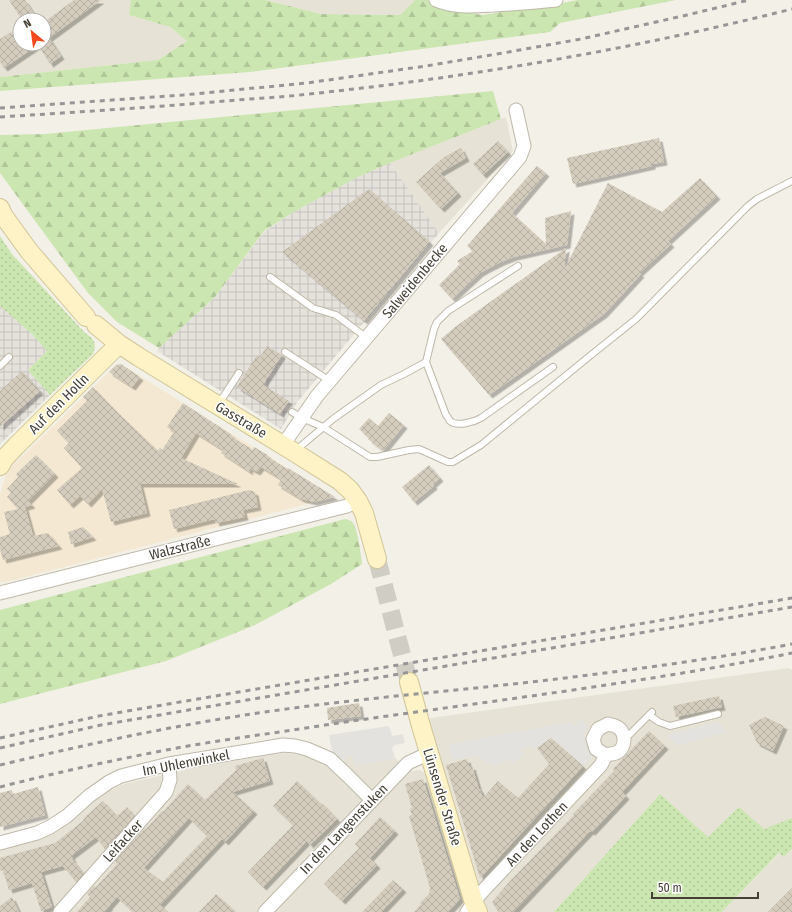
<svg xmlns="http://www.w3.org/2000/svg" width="792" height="912" font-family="'Fira Sans Condensed',sans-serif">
<defs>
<pattern id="industrial-grid" width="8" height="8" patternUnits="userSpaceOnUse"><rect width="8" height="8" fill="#e5e1db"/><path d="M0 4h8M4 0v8" fill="none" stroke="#c6c2bd"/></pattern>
<pattern id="green-dots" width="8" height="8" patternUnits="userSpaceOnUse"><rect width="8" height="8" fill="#cbe6b0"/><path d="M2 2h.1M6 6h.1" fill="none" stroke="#b0c698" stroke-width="1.8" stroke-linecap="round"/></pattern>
<pattern id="forest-firs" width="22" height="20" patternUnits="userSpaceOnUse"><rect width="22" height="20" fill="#cbe6b0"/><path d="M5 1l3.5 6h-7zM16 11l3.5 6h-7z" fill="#b0c698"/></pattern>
<pattern id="building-cross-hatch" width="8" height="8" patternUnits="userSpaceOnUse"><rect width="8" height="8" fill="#d4ccbc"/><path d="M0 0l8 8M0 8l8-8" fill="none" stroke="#b7b0a2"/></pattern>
<filter id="shadow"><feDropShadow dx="3.5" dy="3.5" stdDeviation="0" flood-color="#0004"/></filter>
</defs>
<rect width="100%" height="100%" fill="#f3f0e7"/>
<!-- residential -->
<path fill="#e6e2d5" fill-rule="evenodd" d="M0,0H131L129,15L170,27L187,41L158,60L0,77ZM20,20H44V44H20Z
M265,0H415L400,15L321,14Z
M506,117L513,151L439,233L390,163Z
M789,668L792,670V818L764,830L739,807L708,838L660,794L554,912H486L429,724L431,718Z
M332,752L344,761L347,756H353L355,766L395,758L410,771L419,770L424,772L429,777L471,912H0V849L74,817L107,792L124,784L206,765L284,753L311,756L321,763Z
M792,849V912H722L780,853L784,857Z"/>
<!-- commercial -->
<path fill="#f4e8d2" d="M121,364L211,421L328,493L327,499L6,582H0V494L5,478L8,470L116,365Z"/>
<!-- industrial -->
<path fill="url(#industrial-grid)" d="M390,163L439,233L298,401L281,429L157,351L159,348L215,297L264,232L292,213L356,178Z
M0,306L32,334L47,351L28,370L50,395L0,444Z"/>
<!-- green -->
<path fill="url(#green-dots)" d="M0,236L12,254L85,333C94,339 97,342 93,354L50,395L28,370L47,351L32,334L0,306Z
M660,794L708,837L739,807L764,829L792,818V849L784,857L779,853L722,912H554Z"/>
<!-- forest -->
<path fill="url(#forest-firs)" d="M131,0H265L321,14L400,15L415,0H427L442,7L482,15L550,5L578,0H676L560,23L550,32L250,72L0,91V77L158,60L187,41L170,27L129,15Z
M493,91L501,119L390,163L356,178L292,213L264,231L215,297L159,348L117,322L88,293L0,173V135L45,134Z
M345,519C349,520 351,520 353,523C358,530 361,555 362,564L331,584L255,625L166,661L0,704V610Z"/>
<!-- parking -->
<path fill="#e4e2de" d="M581,719L589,727L583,734L589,740L593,756L584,766L551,737L534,749L530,745L521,750L524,756L513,763L509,760L494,766L475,756L452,760L449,744L570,722L575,726Z
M718,722L727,732L677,746L667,735Z
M389,726L392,736L403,734L405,743L395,745L392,748L395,758L355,766L353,756H347L345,761L332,752L329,735Z"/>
<!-- building -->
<path fill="url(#building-cross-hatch)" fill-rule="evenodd" filter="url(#shadow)" d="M9,0H25L38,20H22Z
M74,0H101L49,38L61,56L50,64L38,45L4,68L0,62V39L11,32L19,44H44V22Z
M659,138L664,162L652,164V166L573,184L567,158Z
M498,141L508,152L483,175L473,164Z
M461,148L466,158L440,173L458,193L441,209L416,182L444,157Z
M537,166L546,173L512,213L546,244L545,218L571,211L567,245L514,257L501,262L489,268L480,273L452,299L439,285L460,264L457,261L473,251L467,246Z
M700,178L717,196L668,241L671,244L639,273L641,274L604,314L489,395L441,339L455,327L566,248L564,270L608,183L662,212Z
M369,189L430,242L364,321L282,252Z
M267,346L282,355L263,385L289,401L280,414L237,387L257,355L260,357Z
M121,364L140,377L132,387L109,372L116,365Z
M22,371L40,391L0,427V391Z
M93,387L115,410L158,451L160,448L162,450L174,432L167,427L183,403L232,435L231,436L253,450L254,447L268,455L267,456L287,469L288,468L335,497L314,502L301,499L278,485L281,479L261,467L257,472L249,468L250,472L221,453L223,450L196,433L181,458L238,484H140L147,513L111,522L102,489L88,504L80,496L70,505L57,490L82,468L64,448L69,443L57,431L87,401L83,397Z
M389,413L404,425L383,451L368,439L369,438L359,429L369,418L378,426Z
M36,455L55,474L28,501L32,505L22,508L25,507L33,536L48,533L59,546L3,560L0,549V537L10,534L4,512L18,509L7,497L11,493L7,489L18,477L16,474Z
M429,465L440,478L433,484L434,486L414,502L402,487Z
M249,490L255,492L258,507L243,510L245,517L216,523L215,519L174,529L169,510Z
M83,527L93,537L71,544L68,532Z
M719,696L722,707L676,717L673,706Z
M359,703L361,716L328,720L327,708Z
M765,717L784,726L773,751L757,743L749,725Z
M649,731L665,746L622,792L626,796L592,832L590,831L513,912H498L492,902L510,881L574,815L573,814L614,771L613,769Z
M551,738L583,766L480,878L446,765L467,759L469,767L472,766L479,789H480L483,798L498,781L518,798L549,764L537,748Z
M263,758L270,781L233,792L254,811L225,842L222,839L160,905L168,912H133L117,897L109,906H110L104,912H77L90,897L87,894L94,886L95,888L117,864L115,861L145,828L146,829L162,811L163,812L188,784L205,800L236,770L235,766ZM189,818L207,836L163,882L144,868Z
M423,779L460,899L448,912H414L421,904L420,903L429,894L430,888L409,816L412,815L410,809L412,808L405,784Z
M297,781L321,804L322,803L337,819L310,845L307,841L263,887L248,872L293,825L273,806Z
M38,787L45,815L0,827V793L12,790L13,794Z
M103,801L117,816L127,807L134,816L105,849L96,837L71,856L73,859H72L83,873L76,882L63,866L41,872L52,907L41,911L32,883L9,890L3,870L0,871V858L55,843L84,820L83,819Z
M380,817L395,831L370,858L377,865L342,901L324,884L359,848L355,844Z
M393,880L403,889L381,912H362Z
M792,888V912H768Z
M216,894L236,912H199Z
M12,897L19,912H0V906Z"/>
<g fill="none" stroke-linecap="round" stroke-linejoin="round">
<!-- secondary-tunnel -->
<path stroke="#d0cdc4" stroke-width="18" stroke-dasharray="18 9" stroke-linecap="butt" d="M377,559L409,682"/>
<defs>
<path id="lane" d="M518,266L448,311L437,322L434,329L426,362L446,415C447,416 449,419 450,421C457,427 474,422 481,418L553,367
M270,277L313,308L336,315L367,338
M285,352L330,381
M0,366L9,357
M218,405L239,373
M292,412L302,418L323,427L370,457H377L409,450L419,449L448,462H453L481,445L591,355L636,319L748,206L757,199L792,181
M295,451L333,419L381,385L404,374L426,362
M649,715L659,722L670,726L718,714
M625,739L652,712"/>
<path id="street" d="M436,0C455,8 474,6 494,5C515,4 535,2 556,0
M283,445L317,396L520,157L524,146L516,110
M0,593L347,506L358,501
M608,724C611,725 615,725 617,727C627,732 626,749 616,753C613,754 609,754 606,755L596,749L593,739L598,729Z
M0,843L37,833L50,827L67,816L89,796L109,782L121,776L169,764L283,745L295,746L307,749L330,759L347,775L372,800
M60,912L166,792L170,780L169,764
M265,912L408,763L429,753
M467,912L480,894L601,765L606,755"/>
<path id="secondary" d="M0,208L3,215L29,251L86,317
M96,325L119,344L139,357L294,452L340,481L350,490L358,501L364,513L377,559
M0,466L4,459L16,446L119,344
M409,682L421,726L474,903L478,912"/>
</defs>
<!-- lane casing -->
<use href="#lane" stroke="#beb8a9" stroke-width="8"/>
<!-- street casing -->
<use href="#street" stroke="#beb8a9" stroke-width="15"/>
<!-- secondary casing -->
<use href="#secondary" stroke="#d1c598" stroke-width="20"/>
<!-- lane -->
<use href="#lane" stroke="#fff" stroke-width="6"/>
<!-- street -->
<use href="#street" stroke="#fff" stroke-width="13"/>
<!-- secondary -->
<use href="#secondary" stroke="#fdf3c7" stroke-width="18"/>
<!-- rail -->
<path stroke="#969696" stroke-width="3" stroke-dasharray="5 5" stroke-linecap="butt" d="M0,108L183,95L307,83L426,66L503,53L581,39L687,15L749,0
M0,117C79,112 158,107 237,100C261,98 285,97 309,94C472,77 633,49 792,9
M0,738L99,716L139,709L792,598
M0,748L101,725L376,678L792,607
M0,765C88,744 176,725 265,712C367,697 470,690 573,677C646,668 719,658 792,644
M0,787C59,772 118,759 177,748C226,739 276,733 325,725C481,702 638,684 792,653"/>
</g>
<g text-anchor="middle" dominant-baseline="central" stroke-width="3" stroke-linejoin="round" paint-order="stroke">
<!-- street labels -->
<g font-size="14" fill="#454036" stroke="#fff">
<text transform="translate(415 281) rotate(-50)">Salweidenbecke</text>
<text transform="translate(59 404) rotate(-45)">Auf den Holln</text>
<text transform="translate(241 420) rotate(31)">Gasstraße</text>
<text transform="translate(180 548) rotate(-14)">Walzstraße</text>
<text transform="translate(186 763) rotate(-11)">Im Uhlenwinkel</text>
<text transform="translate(442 797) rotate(73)">Lünsender Straße</text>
<text transform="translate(344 829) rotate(-46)">In den Langenstuken</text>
<text transform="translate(537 834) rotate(-47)">An den Lothen</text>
<text transform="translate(123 841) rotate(-48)">Leifacker</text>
</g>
</g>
<!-- north arrow -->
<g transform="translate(32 32) rotate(331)"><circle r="19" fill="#ffffff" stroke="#b5b3af"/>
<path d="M0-3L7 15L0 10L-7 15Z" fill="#f24a1e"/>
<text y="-6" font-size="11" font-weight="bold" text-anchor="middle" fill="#454036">N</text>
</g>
<!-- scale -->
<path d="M652 892v6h106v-6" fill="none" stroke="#454036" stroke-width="2"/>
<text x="658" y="892" font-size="12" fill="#454036" stroke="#ffffff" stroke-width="3" paint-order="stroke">50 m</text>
</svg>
